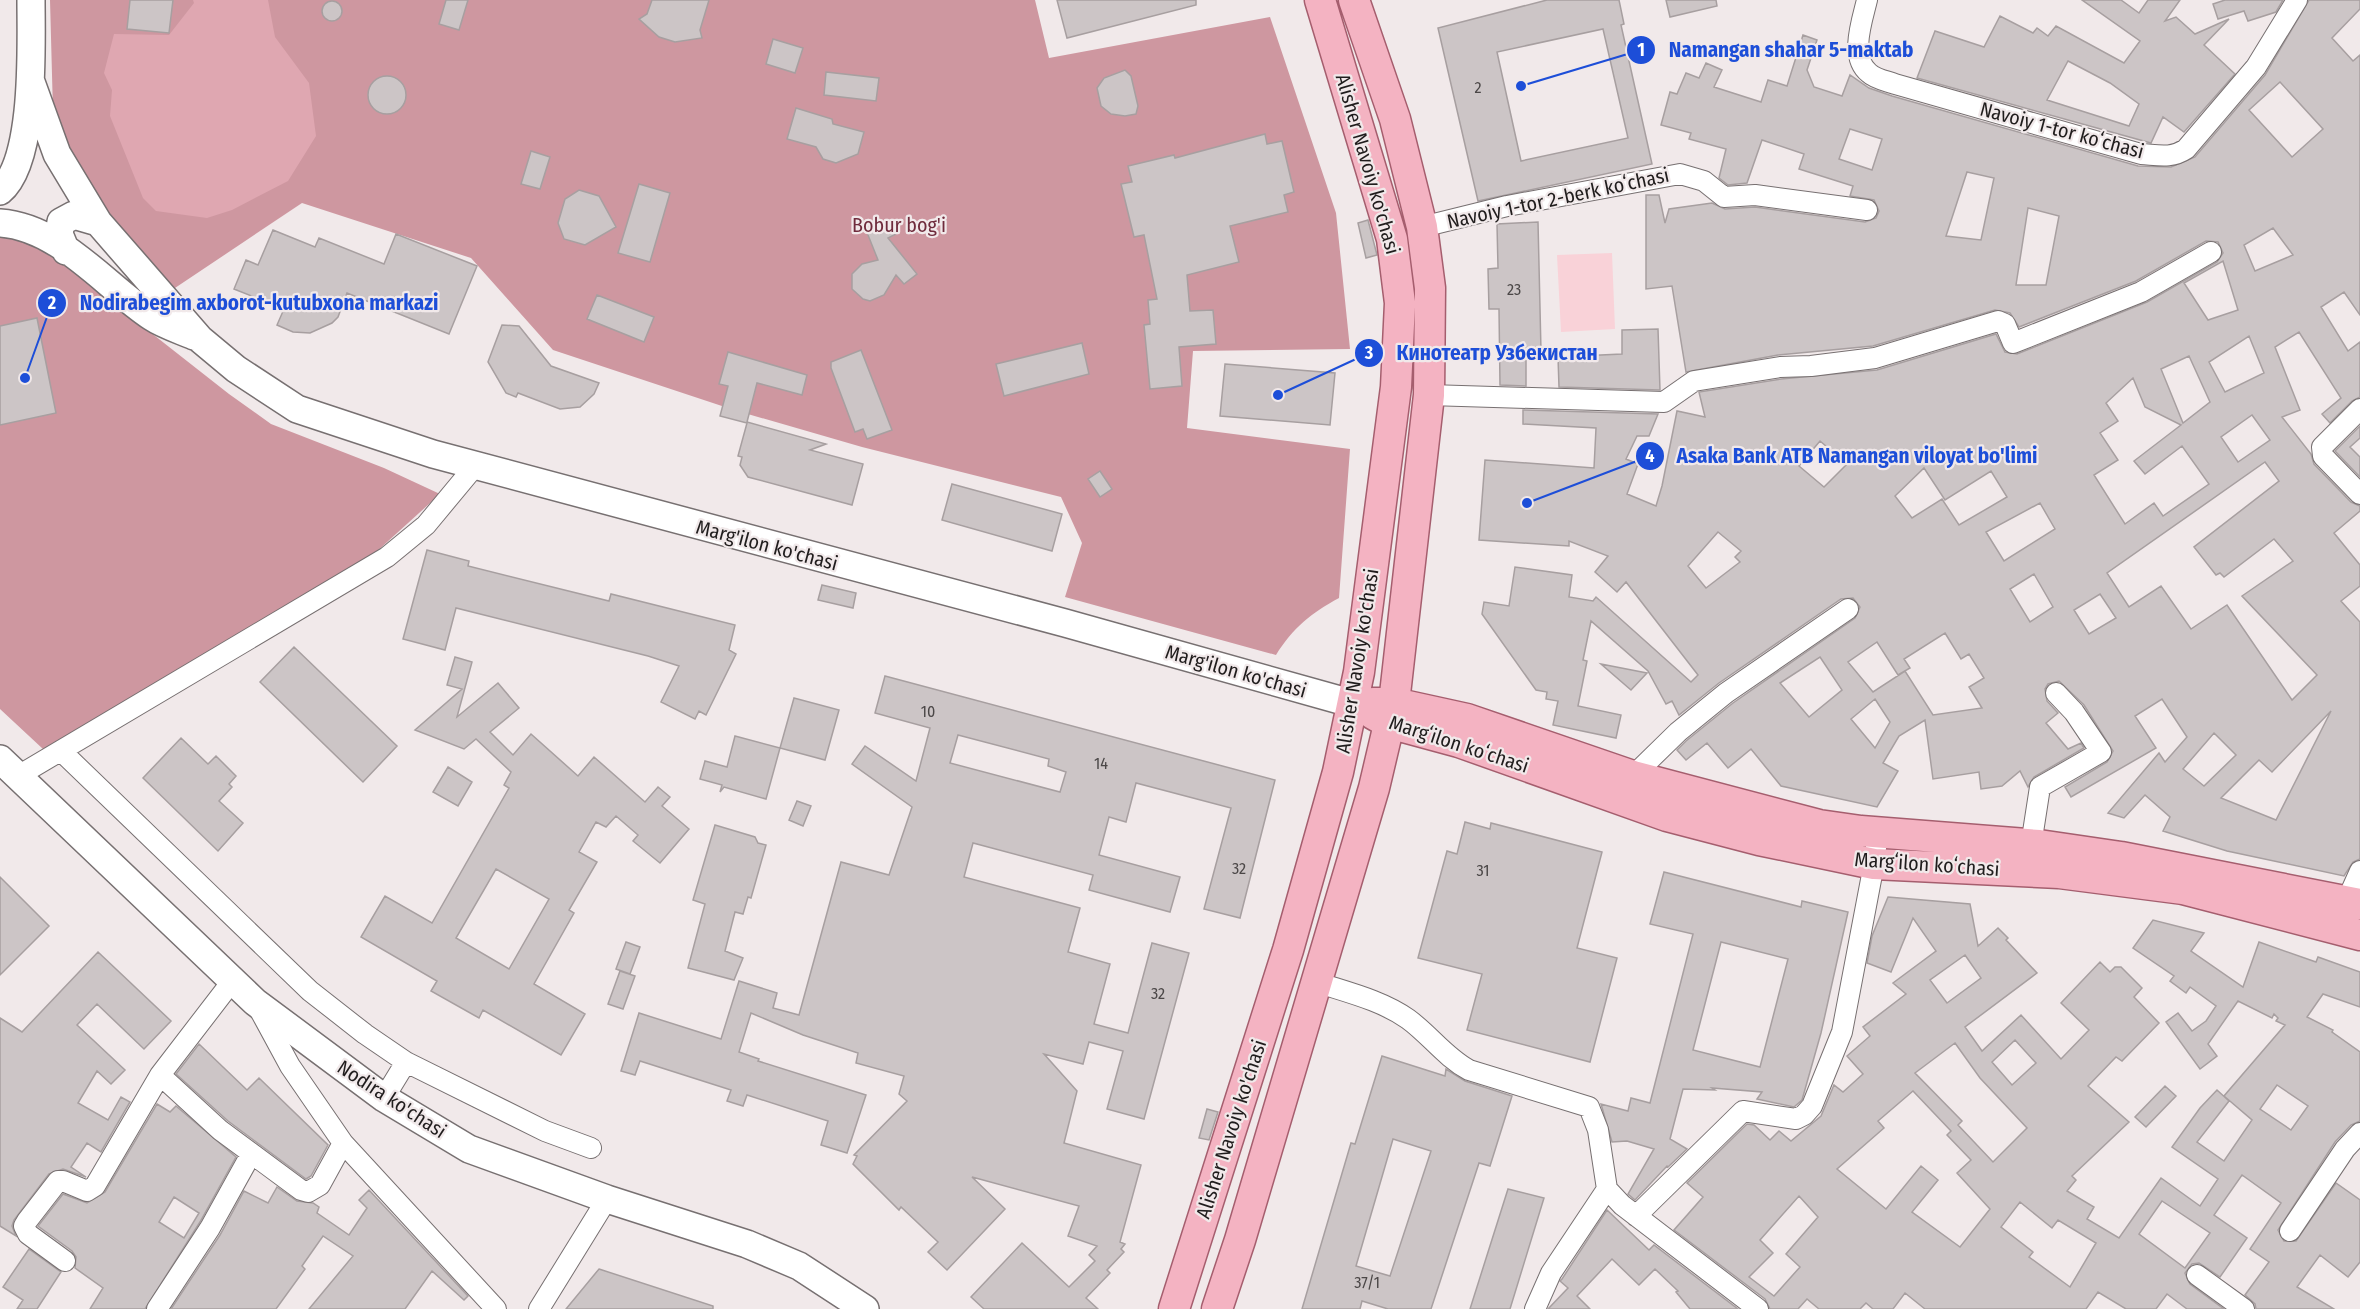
<svg xmlns="http://www.w3.org/2000/svg" width="2360" height="1309" font-family="'Fira Sans Condensed',sans-serif">
<rect width="100%" height="100%" fill="#f1e9ea"/>
<!-- green -->
<path fill="#f9d2d8" d="M1612,253L1615,329L1561,332L1557,255Z"/>
<!-- forest -->
<path fill="#ce97a0" d="M50,0H1035L1049,58L1270,17L1336,213L1350,349L1193,351L1187,428L1350,449L1339,598C1311,613 1293,628 1276,655L1065,597L1082,543L1061,497L862,447L734,410L553,350L471,258L302,203L169,292L101,212L53,112Z
M6,230L57,259L229,394L271,424L384,468L440,494L364,563L90,726L43,749L0,709V231Z"/>
<!-- water -->
<path fill="#dfa7b1" d="M193,0H268L275,37L309,83L316,136L288,181L232,210L207,218L156,211L143,198L110,116L112,90L104,73L114,34L169,35L194,3Z"/>
<!-- building -->
<path fill="#ccc5c6" stroke="#a79fa0" stroke-width="1.5" fill-rule="evenodd" d="M130,0H173L169,33L127,29Z
M446,0H468L459,30L439,24Z
M652,0H709L700,30L702,38L675,42L659,37L639,19L647,14Z
M1057,0H1196V5L1067,38Z
M1547,0H1619L1624,24L1621,25L1652,164L1478,201L1438,28ZM1603,29L1628,138L1521,161L1497,52Z
M1666,0H1716L1717,6L1670,17Z
M2082,0H2121L2139,13L2148,0H2180L2165,21L2176,17L2195,34L2229,19L2204,45L2235,74L2184,132L2163,117L2151,143L1917,78L1935,31L1984,47L2000,16L2033,33L2037,28L2048,36L2056,26L2124,63L2140,41ZM2068,61L2110,83L2139,104L2129,126L2047,100Z
M2225,0H2283L2276,12L2248,21L2244,11L2218,19L2213,4Z
M2309,0H2360V9L2332,38L2353,61L2360,55V315L2344,292L2321,307L2348,351L2360,342V397L2352,401L2330,423L2322,414L2341,398L2299,332L2275,347L2300,410L2282,417L2311,454L2314,464L2351,502L2360,506V511L2334,533L2360,565V586L2341,601L2360,622V859L2353,862L2344,876L2227,851L2163,831L2170,817L2145,795L2124,818L2108,813L2159,753L2165,762L2187,737L2162,699L2135,716L2156,748L2071,797L2065,787L2107,762L2113,751L2084,705L2059,681L2048,684L2045,689L2047,701L2058,713L2046,723L2068,749L2081,743L2084,748L2034,777L2028,787L2020,771L2002,786L1981,789L1979,772L1933,779L1925,720L1899,736L1883,763L1898,771L1877,807L1781,786L1751,749L1728,768L1707,743L1686,760L1677,750L1686,741L1733,703L1855,618L1860,607L1853,598L1841,599L1719,683L1679,715L1672,701L1666,704L1648,671L1591,621L1583,660L1587,661L1578,706L1621,715L1616,738L1553,725L1558,701L1546,699L1547,692L1536,690L1482,614L1484,602L1509,606L1515,567L1572,575L1569,597L1593,601L1596,597L1691,682L1698,675L1626,582L1617,592L1595,572L1608,556L1569,541V546L1479,540L1485,460L1594,468L1596,428L1523,424V410L1658,414L1649,436H1637L1626,459L1638,464L1627,494L1656,506L1662,486L1677,411L1705,417L1699,392L1781,379L1877,370L1996,334L2005,352L2017,354L2147,302L2217,262L2223,253L2218,242L2206,241L2136,281L2019,327L2010,313L1995,310L1873,346L1778,355L1686,372L1672,286L1646,289V195H1659L1665,223L1669,209L1712,203L1725,209L1755,207L1865,222L1876,218L1879,211L1874,200L1850,196L1853,186L1799,169L1804,154L1762,140L1747,183L1728,185L1719,178L1726,149L1689,139L1691,133L1661,125L1670,92L1677,94L1686,73L1699,78L1706,63L1722,70L1714,87L1761,102L1768,80L1787,86L1803,35L1817,40L1807,70L1814,87L1842,96L1850,75L1869,88L1892,96L2138,166L2171,167L2195,157L2265,75ZM2280,82L2323,129L2292,157L2249,110ZM1850,129L1882,139L1872,170L1839,159ZM1967,172L1994,178L1981,240L1946,236ZM2028,208L2059,216L2046,285H2016ZM2273,228L2293,255L2255,271L2244,245ZM2223,261L2238,310L2208,320L2184,283ZM2249,336L2264,373L2225,392L2209,362ZM2189,356L2210,402L2183,423L2161,369ZM2133,378L2145,407L2181,425L2134,461L2145,474L2182,446L2209,484L2163,516L2154,503L2125,524L2094,475L2118,460L2100,433L2118,421L2106,403ZM2252,415L2270,440L2238,462L2221,437ZM1820,441L1847,464L1824,487L1799,466ZM2265,462L2279,481L2194,547L2216,575L2220,573L2224,577L2274,539L2293,561L2242,596L2317,675L2292,700L2227,605L2191,629L2161,586L2129,607L2107,573ZM1924,468L1945,500L1991,471L2007,497L1959,525L1942,499L1912,518L1895,496ZM2040,503L2055,529L2004,561L1986,532ZM1718,532L1741,551L1735,557L1740,562L1706,588L1688,566ZM2034,574L2053,607L2030,622L2010,589ZM2100,594L2116,618L2089,634L2074,610ZM1945,633L1961,659L1969,654L1984,678L1969,687L1982,708L1933,715L1905,671L1873,692L1848,662L1877,642L1898,675L1910,668L1904,659ZM1820,657L1842,690L1809,717L1780,683ZM1875,699L1890,722L1875,748L1851,719ZM2331,711L2276,820L2221,798L2259,760L2272,772ZM2214,733L2236,755L2204,786L2183,769Z
M322 11a10 10 0 1 1 20 0a10 10 0 1 1-20 0Z
M773,39L803,48L795,73L766,64Z
M1125,70L1131,76L1138,106L1136,114L1125,116L1111,114L1101,106L1097,88L1104,78Z
M826,72L879,78L876,101L824,95Z
M368 95a19 19 0 1 1 38 0a19 19 0 1 1-38 0Z
M796,108L832,119L833,124L864,132L858,154L836,163L823,159L816,147L787,139Z
M1265,134L1267,144L1282,141L1294,192L1284,195L1288,212L1230,226L1239,262L1187,275L1190,311L1213,310L1216,344L1179,347L1182,386L1150,389L1144,325L1150,324L1148,300L1157,299L1144,235L1134,237L1121,184L1132,182L1128,166L1174,155L1175,158Z
M531,151L550,157L540,189L521,184Z
M639,184L670,193L650,262L618,253Z
M579,190L599,196L616,227L585,245L564,239L558,223L565,199Z
M891,220L896,234L888,238L917,274L904,284L896,275L884,295L870,301L863,299L852,289V274L862,264L878,260L866,230Z
M1368,220L1377,255L1366,258L1358,223Z
M1538,222L1541,351H1526V386L1500,385L1499,309H1489L1488,269L1498,268L1497,224Z
M273,230L315,247L319,238L384,264L396,234L477,266L449,334L347,293L338,317L332,323L310,333L293,332L277,325L284,309L234,289L246,260L258,265Z
M597,295L654,317L644,342L587,319Z
M37,318L56,413L0,425V326Z
M502,325L519,326L551,366L599,383L594,394L580,407L560,409L518,393L516,397L506,393L488,362Z
M1658,329L1660,390L1559,387L1558,357L1622,354V330Z
M1082,343L1089,374L1004,396L996,364Z
M861,350L892,430L867,439L863,429L855,432L831,368V362Z
M728,352L807,375L802,395L757,383L747,422L826,444L810,450L863,464L852,505L748,477L740,465L742,457L738,456L747,423L720,416L728,386L719,384Z
M1225,364L1335,373L1330,425L1220,416Z
M2360,426V438L2350,447L2360,457V477L2335,451Z
M1100,471L1112,489L1100,497L1088,479Z
M952,484L1062,514L1052,551L942,520Z
M427,550L469,561L468,566L609,601L611,594L735,625L729,650L736,654L706,715L699,711L695,719L661,702L679,666L648,656L456,608L445,650L403,639Z
M822,585L856,593L853,608L818,600Z
M294,647L397,746L363,782L260,682Z
M455,657L472,662L457,717L498,683L519,708L490,732L513,755L531,734L578,776L594,757L645,802L658,787L670,797L662,806L689,829L660,863L633,841L638,835L616,816L606,827L596,822L579,852L597,862L569,910L574,913L534,984L585,1014L561,1055L483,1010L479,1018L431,991L437,981L361,937L385,896L432,923L509,788L504,785L511,772L476,739L464,749L415,730L462,689L447,685ZM496,869L549,899L509,969L456,938Z
M1601,664L1647,673L1631,690Z
M885,676L1275,780L1240,918L1204,909L1231,808L1136,783L1126,822L1109,817L1099,855L1180,877L1170,912L1089,890L1093,875L973,843L964,877L1080,908L1068,952L1110,964L1094,1024L1128,1033L1152,943L1189,953L1144,1119L1107,1109L1123,1051L1089,1042L1083,1064L1044,1054L1077,1091L1064,1143L1141,1165L1120,1242L1125,1244L1121,1249L1124,1252L1107,1270L1110,1273L1086,1298L1098,1309H984L971,1297L1022,1243L1069,1287L1095,1261L1089,1255L1097,1246L1068,1236L1079,1206L972,1177L1005,1209L947,1270L928,1252L938,1242L901,1207L899,1210L853,1164L857,1156L854,1155L907,1101L899,1094L904,1076L856,1063L858,1053L803,1035L751,1013L739,1052L759,1059L758,1061L866,1095L847,1153L821,1145L828,1121L747,1095L743,1106L727,1101L731,1090L640,1061L635,1075L621,1071L639,1013L721,1039L739,981L777,993L773,1008L799,1015L841,862L889,875L912,807L852,764L865,746L916,781L930,728L875,713ZM958,735L1049,759L1048,766L1066,772L1060,792L950,763Z
M794,698L839,710L825,760L780,748Z
M735,736L780,748L766,799L724,787L720,792L722,785L700,779L705,761L727,767Z
M181,738L208,764L216,756L236,776L229,784L232,787L219,801L243,823L218,851L143,778Z
M448,767L472,782L458,806L433,792Z
M797,801L811,806L803,826L789,820Z
M1465,822L1490,829L1491,823L1602,852L1577,948L1617,958L1590,1062L1467,1030L1482,974L1418,958L1447,851L1457,854Z
M715,825L755,837L758,843L766,845L751,898L748,897L743,914L735,912L725,951L743,958L734,980L688,968L705,904L693,900Z
M1664,872L1801,907L1802,901L1848,912L1821,1033L1802,1100L1794,1107L1757,1099L1762,1092L1712,1088L1715,1090L1683,1089L1670,1139L1687,1149L1668,1167L1667,1166L1635,1200L1628,1194L1654,1149L1627,1141L1612,1142L1601,1104L1628,1111L1631,1098L1650,1103L1693,934L1650,924ZM1721,942L1788,959L1760,1067L1693,1050Z
M0,877L49,926L0,975Z
M1888,897L1970,904L1978,946L1998,928L2008,938L2006,940L2037,973L1965,1027L1982,1051L2021,1015L2061,1059L2089,1030L2061,1003L2100,962L2110,972L2115,967H2121L2142,988L2134,997L2159,1023L2122,1061L2116,1057L2088,1086L2129,1122L2072,1176L2076,1180L2067,1191L2094,1207L2087,1219L2119,1238L2161,1178L2200,1206L2218,1179L2172,1147L2200,1108L2217,1090L2229,1101L2197,1142L2224,1161L2252,1120L2224,1096L2285,1025L2276,1021L2278,1018L2274,1014L2272,1018L2238,1001L2208,1044L2217,1056L2200,1069L2166,1022L2178,1013L2192,1031L2206,1021L2216,1006L2190,987L2186,993L2170,981L2174,976L2133,948L2153,920L2204,933L2191,951L2243,987L2259,942L2316,962L2318,957L2360,972V1007L2323,994L2307,1017L2333,1030L2332,1032L2360,1052V1121L2351,1125L2335,1142L2278,1230L2284,1241H2296L2336,1183L2360,1200V1262L2348,1277L2320,1255L2297,1287L2334,1309H2256L2255,1304L2245,1295L2269,1262L2250,1249L2281,1203L2242,1175L2214,1215L2247,1238L2220,1277L2199,1263L2192,1264L2185,1273L2190,1284L2224,1309H2187L2167,1294L2156,1309H2126L2098,1292L2086,1309H1925L1905,1293L1893,1309H1873L1866,1303L1860,1309H1819L1807,1299L1798,1309H1770L1765,1299L1674,1230L1703,1197L1687,1183L1747,1124L1754,1125L1770,1140L1779,1131L1791,1141L1821,1116L1834,1085L1843,1092L1863,1074L1847,1056L1870,1036L1863,1027L1906,994L1893,983L1936,951L1913,918L1891,972L1867,963L1872,936ZM1965,955L1981,978L1947,1003L1930,980ZM2015,1040L2036,1063L2012,1085L1992,1062ZM1955,1043L1980,1078L2027,1128L1993,1162L1958,1125L1962,1121L1915,1073ZM2277,1085L2308,1106L2291,1130L2260,1109ZM1913,1091L1951,1131L1947,1135L1971,1160L1957,1173L1990,1209L1960,1247L1912,1212L1938,1180L1921,1166L1886,1209L1837,1169L1884,1128L1878,1121ZM1799,1196L1818,1217L1786,1254L1800,1267L1774,1296L1749,1277L1773,1253L1760,1240ZM2162,1201L2210,1233L2185,1268L2139,1234ZM2020,1202L2052,1228L2058,1220L2096,1243L2070,1287L2029,1257L2033,1252L2001,1227Z
M626,942L640,947L630,974L616,969Z
M98,952L171,1021L144,1049L97,1004L77,1025L125,1070L111,1084L97,1071L78,1103L108,1120L121,1097L130,1102L101,1152L87,1143L71,1167L86,1177L63,1169L49,1174L14,1220L12,1226L16,1236L0,1226V1018L22,1032Z
M620,971L635,976L623,1009L608,1004Z
M199,1044L247,1090L259,1078L328,1145L311,1176L306,1179L228,1121L176,1074Z
M1382,1056L1445,1076L1446,1069L1465,1081L1512,1096L1490,1166L1479,1163L1431,1309H1388L1362,1301L1360,1309H1302L1351,1143L1355,1144ZM1393,1139L1431,1151L1390,1276L1356,1266Z
M2165,1086L2176,1096L2146,1127L2135,1117Z
M157,1104L170,1112L176,1106L236,1157L200,1222L145,1309H90L103,1288L75,1268L76,1257L72,1251L38,1226L63,1194L87,1203L105,1192ZM174,1197L199,1213L184,1238L159,1222Z
M1207,1109L1218,1112L1209,1140L1199,1138Z
M277,1187L297,1201L313,1203L319,1207L317,1213L349,1235L367,1208L359,1200L369,1190L468,1296L464,1300L432,1271L405,1309H309L353,1256L323,1236L302,1266L305,1269L276,1309H171L220,1235L244,1191L268,1203Z
M1508,1189L1544,1198L1510,1309H1470Z
M1607,1210L1649,1250L1654,1245L1738,1309H1690L1676,1292L1678,1291L1655,1269L1639,1285L1612,1259L1577,1296L1590,1309H1548L1568,1288L1560,1281L1562,1279Z
M29,1249L61,1272L37,1309H17L23,1300L3,1287Z
M599,1269L713,1306V1309H566Z"/>
<g fill="none" stroke-linecap="round" stroke-linejoin="round">
<defs>
<path id="street" d="M1867,0C1862,21 1849,57 1869,73C1875,79 1887,81 1895,84L2141,154C2158,155 2171,159 2186,149L2256,67L2297,0
M1422,227L1507,206L1680,174L1704,181L1724,197L1755,195L1867,210
M1429,395L1664,402L1694,381L1780,367L1811,366L1875,358L1998,321L2005,324L2013,343L2141,292L2211,252
M2360,409L2322,447L2323,456L2360,494
M61,751L310,991L365,1034L406,1062L545,1131L591,1148
M18,776L387,557L426,525L475,466
M1633,776L1678,732L1726,693L1848,609
M2031,845L2040,787L2101,752L2074,712L2056,693
M2347,900L2360,871
M1316,982C1346,992 1381,1000 1408,1019C1430,1035 1445,1057 1469,1070L1589,1107L1598,1130L1607,1189L1622,1205L1758,1309
M258,1007L290,1066L343,1143L496,1309
M160,1075L220,1130L301,1190L308,1192L320,1185L343,1143
M384,1098L406,1062
M1636,1216L1743,1111L1796,1119L1804,1115L1812,1106L1842,1032L1874,864L1878,831
M2290,1231L2345,1149L2360,1133
M65,1261L28,1234L24,1226L27,1221L58,1181H63L87,1191L95,1186L160,1075L233,980
M2197,1275L2244,1309
M157,1309L210,1228L251,1154
M539,1309L607,1199
M1535,1309L1551,1273L1607,1189"/>
<path id="secondary" d="M31,82L57,154L98,222L200,339L236,369L297,409L433,454L1065,623L1354,704
M0,191C36,161 31,45 31,0
M0,223C60,227 105,286 152,317C164,325 180,330 194,336
M66,251L59,234L61,222L74,215L98,222
M0,759L255,1002L384,1098L469,1149L607,1199L747,1244L799,1266L865,1309"/>
<path id="primary" d="M1373,703H1394L1467,719L1633,776L1819,825L1861,831L2039,845L2121,857L2360,904
M1373,714L1389,723L1459,742L1667,816L1759,840L1874,864L2059,873L2183,889L2360,935
M1174,1309L1288,950L1338,772L1359,672L1396,387L1400,303L1392,239L1320,0
M1217,1309L1240,1240L1374,788L1394,703L1429,395L1430,288L1422,227L1395,119L1354,0"/>
</defs>
<!-- street casing -->
<use href="#street" stroke="#777071" stroke-width="22"/>
<!-- secondary casing -->
<use href="#secondary" stroke="#777071" stroke-width="30"/>
<!-- primary casing -->
<use href="#primary" stroke="#a55e6e" stroke-width="33"/>
<!-- street -->
<use href="#street" stroke="#fff" stroke-width="20"/>
<!-- secondary -->
<use href="#secondary" stroke="#fff" stroke-width="27"/>
<!-- primary -->
<use href="#primary" stroke="#f4b3c2" stroke-width="30"/>
</g>
<g text-anchor="middle" dominant-baseline="central" stroke-width="4.5" stroke-linejoin="round" paint-order="stroke">
<!-- number labels -->
<g font-size="16" fill="#4b4747">
<text x="1478" y="87">2</text>
<text x="1514" y="289">23</text>
<text x="928" y="711">10</text>
<text x="1101" y="763">14</text>
<text x="1239" y="868">32</text>
<text x="1483" y="870">31</text>
<text x="1158" y="993">32</text>
<text x="1367" y="1282">37/1</text>
</g>
<!-- street labels -->
<g font-size="20" fill="#201d1d" stroke="#f1e9ea">
<text transform="translate(2062 130) rotate(15)">Navoiy 1-tor koʻchasi</text>
<text transform="translate(1368 164) rotate(74)">Alisher Navoiy ko'chasi</text>
<text transform="translate(1558 198) rotate(-12)">Navoiy 1-tor 2-berk koʻchasi</text>
<text transform="translate(767 545) rotate(15)">Marg'ilon ko'chasi</text>
<text transform="translate(1357 661) rotate(-81)">Alisher Navoiy ko'chasi</text>
<text transform="translate(1236 671) rotate(16)">Marg'ilon ko'chasi</text>
<text transform="translate(1459 744) rotate(18)">Margʻilon koʻchasi</text>
<text transform="translate(1927 864) rotate(4)">Margʻilon koʻchasi</text>
<text transform="translate(392 1099) rotate(33)">Nodira ko'chasi</text>
<text transform="translate(1231 1129) rotate(-72)">Alisher Navoiy ko'chasi</text>
</g>
<!-- park labels -->
<g font-size="20" fill="#6f2b3c" stroke="#f1e9ea">
<text x="899" y="225">Bobur bog'i</text>
</g>
</g>
<!-- callouts -->
<path fill="none" stroke="#1d4ed8" stroke-width="2" d="M1521 86L1641 50M25 378L52 303M1278 395L1369 353M1527 503L1650 456"/>
<g fill="#1d4ed8" stroke="#f1e9ea" stroke-width="2">
<circle cx="1521" cy="86" r="6"/>
<circle cx="25" cy="378" r="6"/>
<circle cx="1278" cy="395" r="6"/>
<circle cx="1527" cy="503" r="6"/>
<circle cx="1641" cy="50" r="15"/>
<circle cx="52" cy="303" r="15"/>
<circle cx="1369" cy="353" r="15"/>
<circle cx="1650" cy="456" r="15"/>
</g>
<g font-size="18" text-anchor="middle" font-weight="bold" fill="#fff">
<text x="1641" y="56">1</text>
<text x="52" y="309">2</text>
<text x="1369" y="359">3</text>
<text x="1650" y="462">4</text>
</g>
<g font-size="21" text-anchor="middle" font-weight="bold" fill="#1d4ed8" stroke="#f1e9ea" stroke-width="4.5" stroke-linejoin="round" paint-order="stroke">
<text x="1791" y="57">Namangan shahar 5-maktab</text>
<text x="259" y="310">Nodirabegim axborot-kutubxona markazi</text>
<text x="1497" y="360">Кинотеатр Узбекистан</text>
<text x="1857" y="463">Asaka Bank ATB Namangan viloyat bo'limi</text>
</g>
</svg>
